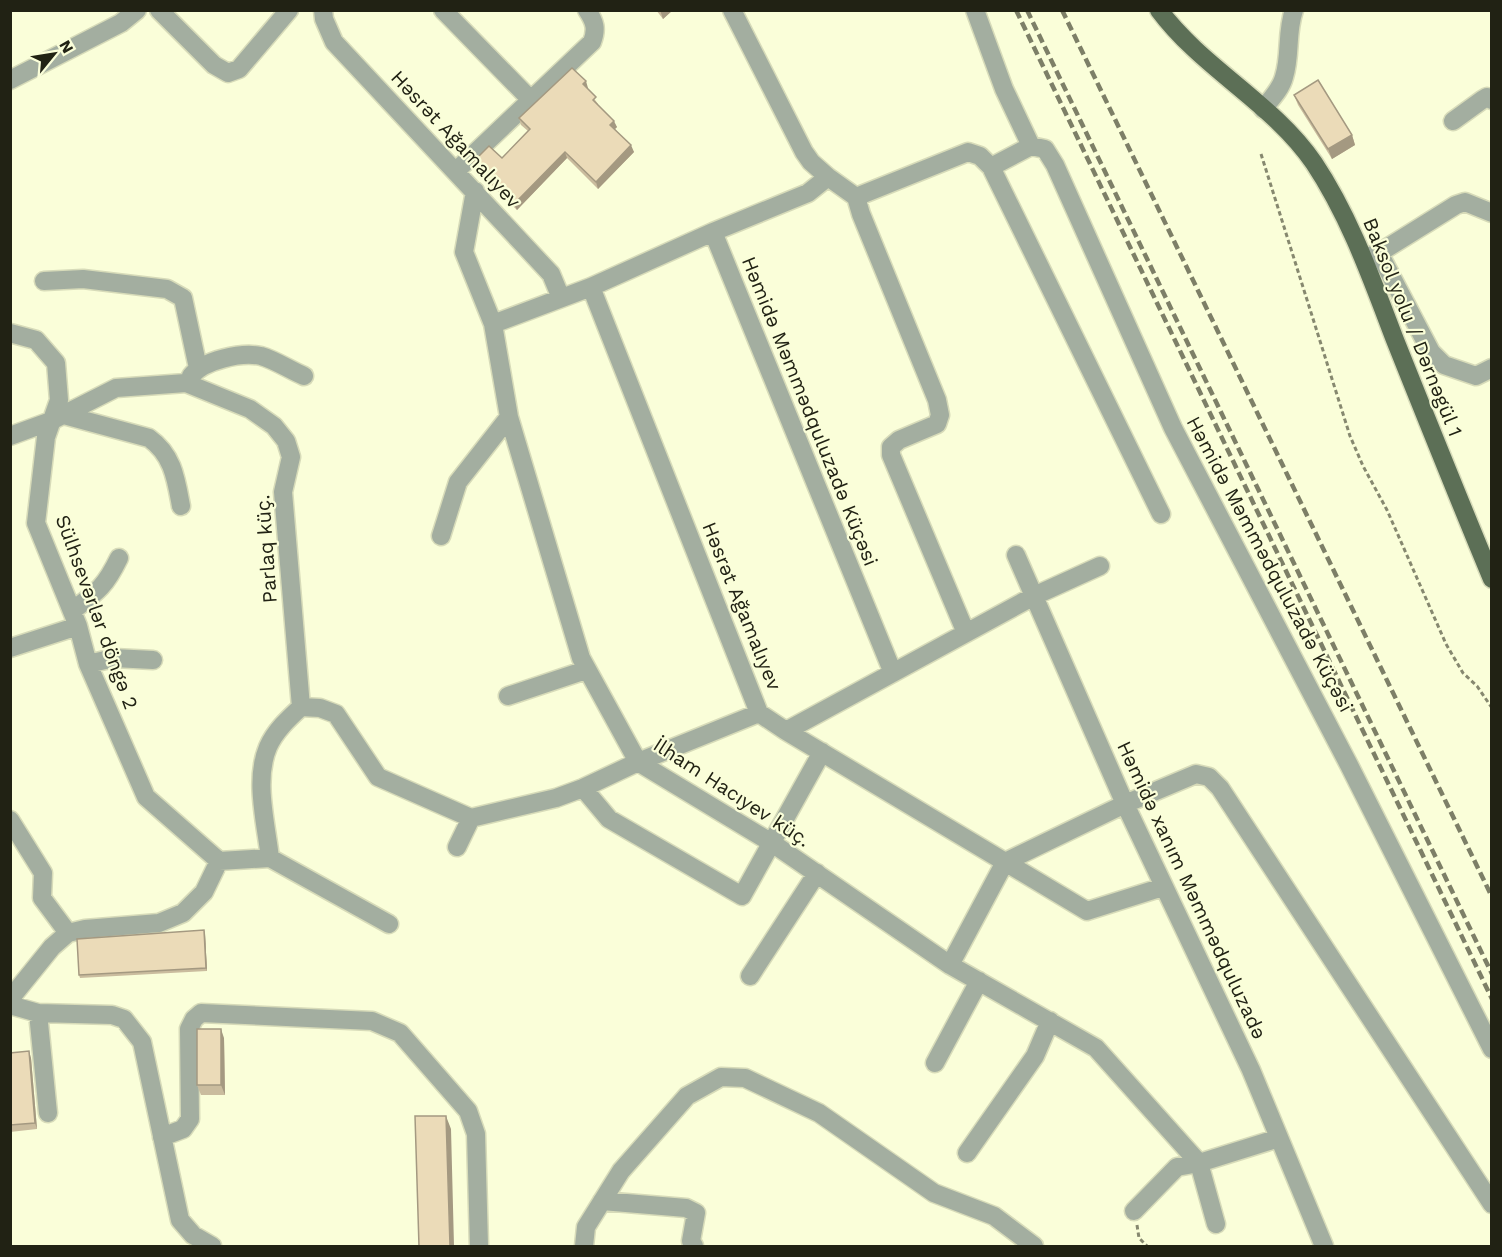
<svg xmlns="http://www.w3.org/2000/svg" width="1502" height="1257" font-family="'Work Sans',sans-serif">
<rect width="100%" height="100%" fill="#fafed9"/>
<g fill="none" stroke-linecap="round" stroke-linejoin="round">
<defs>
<path id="minor" d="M159,10L214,65L228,73L239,69L289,10
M323,10L324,19L334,42L551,274L561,298
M443,10L531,100
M732,10L804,152L811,162L828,177L856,197L861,214L937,400L940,415L937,424L899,440L891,447V455L966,633
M975,10L1004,89L1031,146
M10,80L121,23L137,10
M1263,109C1271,99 1281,89 1284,77C1291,55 1286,33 1294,10
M1453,121L1482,100L1487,97L1492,100
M991,167L1031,146L1045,149L1055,165L1173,428L1349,765L1492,1049
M456,171L592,42C597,29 595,22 587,10
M475,191L464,252L493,324L509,417L581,658L638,762L772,843L950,965L1096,1048L1199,1163L1216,1224
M856,197L968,152L980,156L991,167L1161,514
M713,232L893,673
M1379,253L1431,352L1444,365L1476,376L1492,368
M1369,256L1379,253L1456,205L1465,202L1492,213
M44,281L83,279L167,289L183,298L198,368
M591,287L759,713L786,731L1087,911L1163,887
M493,324L591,287L713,232L808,193L828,177
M10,333L36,340L56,363L59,400L46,437L36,523L78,626L88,664L146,797L219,861
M191,376C204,360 241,352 261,356C275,360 290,370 304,376
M64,415L149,438C173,455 176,479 181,506
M10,436L51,421L116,388L186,383L250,409L274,426L286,441L291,457L283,492L301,707
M441,536L458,482L509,417
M1016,555L1125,804L1251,1070L1324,1246
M72,611C97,592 105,587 119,558
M10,648L78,626
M88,664L114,658L153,660
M508,696L586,670
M786,731L1034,596L1100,566
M583,788L609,819L742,896L822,752
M10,820L43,873L42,898L68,933
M457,847L471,818
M270,858L389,924
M950,965L1005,862L1125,804L1196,774L1209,777L1220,788L1492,1204
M750,976L817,873
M10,999L52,947L68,933L85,929L159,923L183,913L204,892L219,861L270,858C266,823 254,780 268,747C275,731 288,719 301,707L320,708L336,714L378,777L471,818L556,798L583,788L638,762L759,713
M10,1005L38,1013L112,1015L124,1019L142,1042L180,1220L193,1235L212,1246
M38,1013L48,1113
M935,1063L979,981
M162,1137L183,1129L190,1119L189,1029L194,1019L201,1013L372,1021L400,1033L468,1111L476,1134L479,1246
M967,1153L1035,1056L1050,1021
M602,1201L686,1208L696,1213L691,1241L694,1246
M1134,1211L1177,1167L1199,1163L1279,1138
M584,1246L586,1227L621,1171L687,1096L721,1077L745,1078L819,1113L934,1193L994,1216L1034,1246"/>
<path id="major" d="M1159,10C1203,69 1273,103 1314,163C1350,217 1372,280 1395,340C1427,420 1459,500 1492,579"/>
</defs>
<!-- minor casing -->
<use href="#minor" stroke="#d7dbb9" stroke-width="21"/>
<!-- major casing -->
<use href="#major" stroke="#d7dbb9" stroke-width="21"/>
<!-- path -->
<path stroke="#86886f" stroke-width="3" stroke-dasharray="4.5 3" stroke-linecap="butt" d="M1261,154L1350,436L1363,466L1387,510L1446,644L1463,673L1477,686L1492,708
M1137,1225L1139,1238L1147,1246"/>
<!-- minor -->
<use href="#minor" stroke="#a3aea0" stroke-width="18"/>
<!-- major -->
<use href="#major" stroke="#5c6f56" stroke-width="18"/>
<!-- rail -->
<path stroke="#7d7f67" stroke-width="4.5" stroke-dasharray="9 4.5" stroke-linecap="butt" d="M1016,10L1492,999
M1027,10L1492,974
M1062,10L1492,897"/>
</g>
<!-- wall -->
<path fill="#cabc9e" d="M656,10H673L663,19Z
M588,88L587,89L598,104H597L617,127L615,129L634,152L598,189L567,158L517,210L475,169L472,163L502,158L528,131L521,125L519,118Z
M1294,95L1352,135L1355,145L1332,159L1298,105Z
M204,930L205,933L207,971L80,978L79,975Z
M224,1038L225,1095H201L197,1085Z
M10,1053L31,1058L37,1129L10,1132Z"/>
<!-- shaded-wall -->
<path fill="#a49981" d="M660,10H673L663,19Z
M586,81L588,88L585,91L583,84Z
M614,121L617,127L613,131L610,125Z
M1352,135L1355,145L1332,159L1328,149Z
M631,145L634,152L598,189L596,182Z
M565,152L567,158L517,210L514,204Z
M204,930L205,933L207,971L206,968Z
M221,1029L224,1038L225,1095L221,1085Z
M29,1051L31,1058L37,1129L35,1123Z
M446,1116L451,1129L454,1246H450Z"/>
<!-- building -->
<path fill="#ebdbb8" stroke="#a49981" stroke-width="1.5" d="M572,68L586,81L583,84L596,97L593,100L614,121L610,125L631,145L596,182L565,152L514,204L472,163L489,146L502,158L530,129L519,118Z
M1318,80L1352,135L1328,149L1294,95Z
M204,930L206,968L79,975L77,939Z
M197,1029H221V1085H197Z
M29,1051L35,1123L10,1125V1053Z
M415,1116H446L450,1246H419Z"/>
<g text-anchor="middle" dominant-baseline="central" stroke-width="4.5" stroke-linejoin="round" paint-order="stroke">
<!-- street labels -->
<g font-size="20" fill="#212214" stroke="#fafed9">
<text transform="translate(456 139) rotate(47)">Həsrət Ağamalıyev</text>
<text transform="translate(1413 327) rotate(68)">Baksol yolu / Dərnəgül 1</text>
<text transform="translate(810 411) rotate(68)">Həmidə Məmmədquluzadə Küçəsi</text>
<text transform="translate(266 549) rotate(-94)">Parlaq küç.</text>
<text transform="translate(1270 564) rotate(62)">Həmidə Məmmədquluzadə Küçəsi</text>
<text transform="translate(742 606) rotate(68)">Həsrət Ağamalıyev</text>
<text transform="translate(97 612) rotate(70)">Sülhsevərlər döngə 2</text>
<text transform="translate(732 792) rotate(33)">İlham Hacıyev küç.</text>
<text transform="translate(1192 890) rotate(65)">Həmidə xanım Məmmədquluzadə</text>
</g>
</g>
<!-- border -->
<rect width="1502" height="1257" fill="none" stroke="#212214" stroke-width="24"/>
<!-- north arrow -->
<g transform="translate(54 54) rotate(60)" stroke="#fafed9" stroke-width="4.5" paint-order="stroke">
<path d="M0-4.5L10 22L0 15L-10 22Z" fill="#212214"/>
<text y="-9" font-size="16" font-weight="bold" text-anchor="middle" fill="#212214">N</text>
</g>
</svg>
